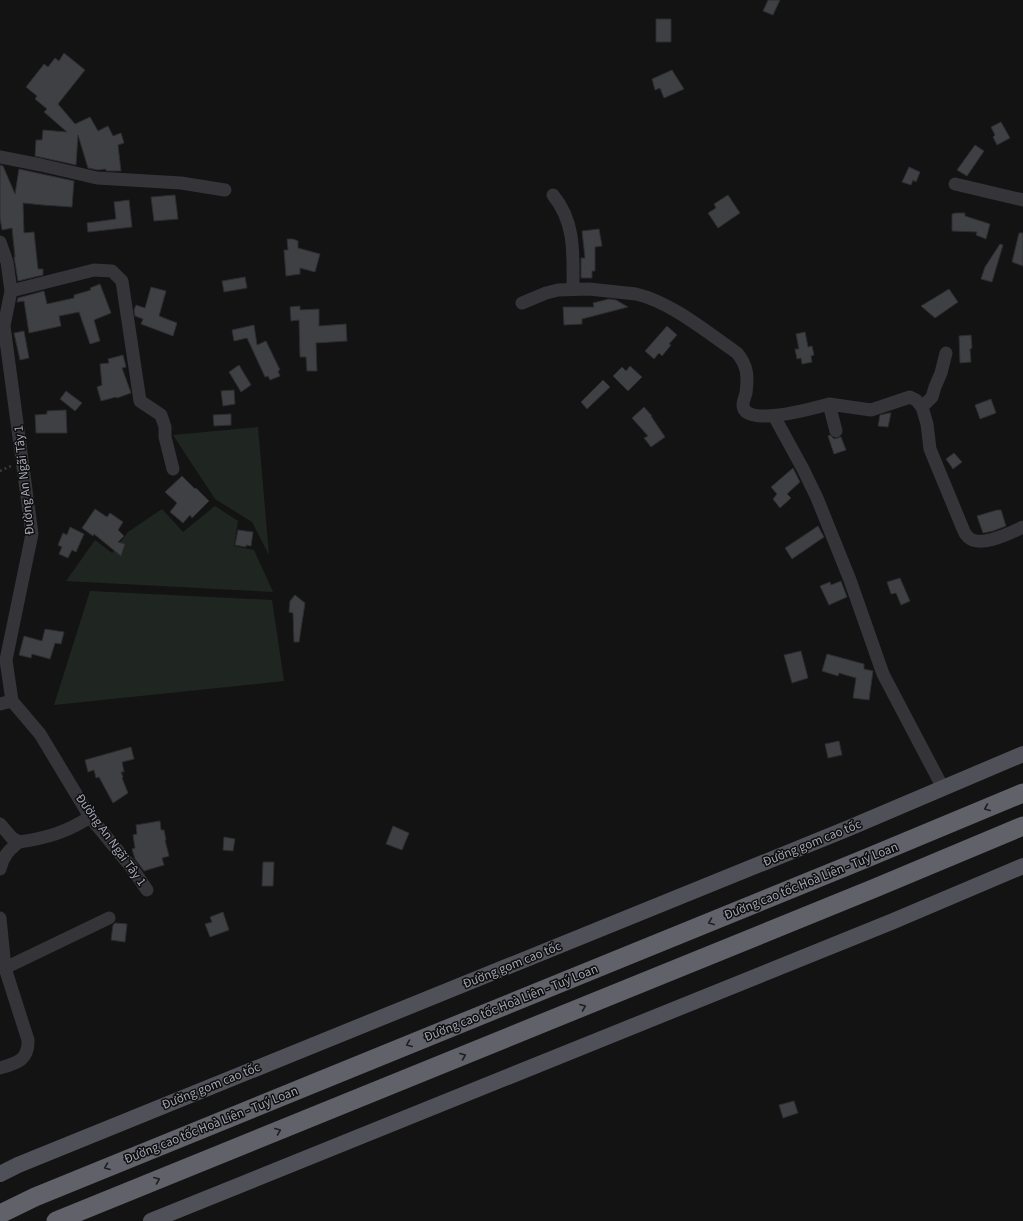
<svg xmlns="http://www.w3.org/2000/svg" width="1023" height="1221" font-family="'Source Sans 3',sans-serif">
<rect width="100%" height="100%" fill="#131314"/>
<!-- green -->
<path fill="#1f2621" d="M258,427L269,555L252,522L215,499L173,435Z
M215,506L238,521L234,546L254,550L273,592L66,581L95,540L112,553L128,532L162,509L183,532Z
M90,591L272,600L284,681L54,705Z"/>
<!-- building -->
<path fill="#3f4044" stroke="#2d2d30" d="M768,0H780L773,15L763,11Z
M656,19H671V42H656Z
M64,53L85,70L58,104L75,124L90,117L98,131L108,126L113,136L121,133L124,143L118,145L121,171H106V169L98,170L88,168L78,135L76,165L35,156L36,140H42L43,130L67,132L44,112L47,109L35,99L37,96L26,87L44,64L48,67L55,58L59,61Z
M672,70L684,89L664,98L660,88L655,90L652,79Z
M1001,122L1010,138L997,145L993,137L995,135L991,127Z
M975,145L984,151L967,176L957,170Z
M0,165L3,166L15,194L19,169L74,181L72,207L43,205L23,203L24,233L34,232L38,269H43V275L18,281L14,257H15L12,228L2,230L0,218Z
M909,167L920,172L916,182L913,180L911,185L902,182Z
M175,195L178,219L154,221L151,197Z
M728,195L740,213L718,228L708,213L716,208L714,204Z
M129,200L132,227L88,232L87,223L116,219L114,202Z
M956,213H965V216L990,224L986,239L976,235L977,232L952,231V214Z
M599,229L602,246L595,247V271H592V278H581V258H585L582,231Z
M1019,233H1023V266L1012,262Z
M287,239H293L298,241V248L320,254L315,272L300,268V274L286,276L284,250H288Z
M1000,244L1003,245L992,282L981,279L985,267Z
M245,277L247,288L224,292L222,281Z
M100,284L111,313L94,320L100,341L90,344L79,312L59,316L61,326L29,333L24,301L17,302L18,298L44,291L47,304L74,298V295L91,290L90,288Z
M151,287L166,291L159,316L177,323L173,336L141,324L143,319L135,316L134,310L136,305L145,308Z
M949,289L958,302L935,318L921,306Z
M609,299L616,300L628,307L582,319V324L564,325L563,307H594L593,303Z
M300,306V310L319,309V326L346,324L347,341L316,343L317,371H307L306,357H300L299,320L291,321L290,307Z
M254,325L257,345L266,341L280,370L278,371L280,376L270,380L268,376L265,377L247,338L234,341L232,330Z
M667,326L677,335L669,344L671,345L662,356L659,353L654,359L645,351Z
M24,331L29,358L20,360L14,333Z
M805,332L808,347L812,346L814,355L811,356L812,362L802,364L801,358L797,359L795,349H799L796,334Z
M971,335L972,348L970,349L971,362L960,363L959,336Z
M123,355L126,367L122,368L131,393L117,398L116,397L101,401L97,387L102,385L100,364L109,363L108,359Z
M239,365L251,385L241,392L229,372Z
M630,366L642,377L628,391L613,376L622,367L626,371Z
M603,380L610,387L587,409L581,402Z
M234,390L235,404L223,406L221,391Z
M66,391L82,403L75,411L60,399Z
M991,399L996,413L980,419L975,405Z
M644,407L652,416H651L665,437L651,447L644,438L648,436L632,418Z
M66,410L67,433H36L35,415L47,414V411Z
M889,413H891L888,427L878,426L880,415Z
M231,414V425L214,426L213,415Z
M830,435L834,439L841,437L846,450L834,454L828,436Z
M954,453L962,462L953,469L946,459Z
M793,468L800,482L787,494L791,498L780,508L773,499L777,494L771,487Z
M182,476L195,489L196,488L209,501L192,518L190,515L183,523L170,512L177,503L165,492Z
M95,509L107,517L110,513L123,522L118,530L124,536L118,542L125,544L121,556L94,534L93,536L82,528Z
M997,510H1001L1006,526L993,531L983,533L977,516Z
M818,526L824,537L792,559L785,548Z
M70,527L84,534L76,552L72,550L68,558L59,554L62,547L58,545L63,533L67,535Z
M238,530L253,532L251,546L246,545V547L235,545Z
M900,578L910,601L901,605L896,593L891,594L887,582Z
M841,581L847,597L829,605L820,586L830,582L831,585Z
M295,595L305,603L299,642H294L293,613L289,612L290,601Z
M45,629L64,632L61,644L55,643L50,659L32,654L31,658L19,655L24,636L42,641Z
M801,651L808,678L792,683L784,655Z
M827,654L864,664V669L873,671L869,700L853,698L856,678L839,673L838,676L822,671Z
M839,741L842,755L828,758L825,744Z
M131,747L134,759L122,762L124,772H121L123,777L122,778L128,793L113,803L99,777L96,778L94,770L88,772L85,760Z
M160,821L161,830H164L166,840H165L169,856L162,858L164,865L144,871L135,859L132,849L135,848L133,835L137,834L136,825Z
M393,826L409,833L402,850L386,844Z
M224,837L235,839L233,851L223,850Z
M263,862H274L273,886H262Z
M223,912L229,930L210,937L205,924L212,922L210,917Z
M115,923L127,924L125,942L111,940L113,925Z
M794,1101L798,1113L783,1118L779,1105Z"/>
<g fill="none" stroke-linecap="round" stroke-linejoin="round">
<!-- path -->
<path stroke="#3a3a40" stroke-width="2.5" stroke-dasharray="2 3" stroke-linecap="butt" d="M0,471L11,466"/>
<!-- minor -->
<path stroke="#343439" stroke-width="13" d="M0,157L41,165L97,178L181,183L225,190
M955,184L1023,200
M553,195C576,223 573,255 573,289
M0,242L7,262L11,291L4,326L32,534L6,660L12,701L40,734L90,817L132,868L147,890
M11,291L94,270L112,271L122,281L140,401L161,415L165,427V437L173,469
M522,303L546,293L558,290L589,289L636,294C671,302 708,333 737,353C748,366 748,377 746,393C745,397 743,401 743,405C744,429 817,407 829,404
M922,407L932,397L935,387L941,373L946,353
M774,416L803,469L817,498L850,580L883,674L943,788
M836,431L829,404L871,410L910,397L916,400L922,407L927,424L930,449L963,529C964,532 966,535 968,537C980,549 1010,533 1023,527
M0,704L12,701
M0,824L12,838L19,842C9,850 3,856 0,869
M19,842C47,838 67,832 90,817
M0,918L5,968L28,1040C29,1060 17,1063 0,1068
M5,968L109,918"/>
<!-- major -->
<path stroke="#505058" stroke-width="16" d="M0,1174L18,1165L849,828L1023,754
M151,1221L891,922L1023,866"/>
<!-- highway -->
<path stroke="#606169" stroke-width="19" d="M0,1214L35,1197L862,860L1023,793
M56,1221L875,888L1023,826"/>
</g>
<!-- one-way arrows -->
<defs><path id="oneway-chevron" d="M-2-3.5L2.5 0L-2 3.5" fill="none" stroke-width="1.6" stroke-linecap="round" stroke-linejoin="round"/></defs>
<g stroke="#1e1f21">
<use href="#oneway-chevron" transform="translate(987 808) rotate(157)"/>
<use href="#oneway-chevron" transform="translate(711 922) rotate(158)"/>
<use href="#oneway-chevron" transform="translate(583 1007) rotate(-22)"/>
<use href="#oneway-chevron" transform="translate(409 1044) rotate(158)"/>
<use href="#oneway-chevron" transform="translate(463 1056) rotate(-22)"/>
<use href="#oneway-chevron" transform="translate(278 1131) rotate(-22)"/>
<use href="#oneway-chevron" transform="translate(107 1167) rotate(158)"/>
<use href="#oneway-chevron" transform="translate(157 1180) rotate(-22)"/>
</g>
<g text-anchor="middle" dominant-baseline="central" stroke-width="3" stroke-linejoin="round" paint-order="stroke">
<!-- street labels -->
<g font-size="13" fill="#a5a7b4" stroke="#0e0e0f">
<text transform="translate(24 480) rotate(-96)">Đường An Ngãi Tây 1</text>
<text transform="translate(111 840) rotate(54)">Đường An Ngãi Tây 1</text>
<text transform="translate(812 843) rotate(-22)">Đường gom cao tốc</text>
<text transform="translate(811 881) rotate(-22)">Đường cao tốc Hoà Liên - Tuý Loan</text>
<text transform="translate(512 965) rotate(-22)">Đường gom cao tốc</text>
<text transform="translate(511 1003) rotate(-22)">Đường cao tốc Hoà Liên - Tuý Loan</text>
<text transform="translate(211 1086) rotate(-22)">Đường gom cao tốc</text>
<text transform="translate(211 1125) rotate(-22)">Đường cao tốc Hoà Liên - Tuý Loan</text>
</g>
</g>
</svg>
